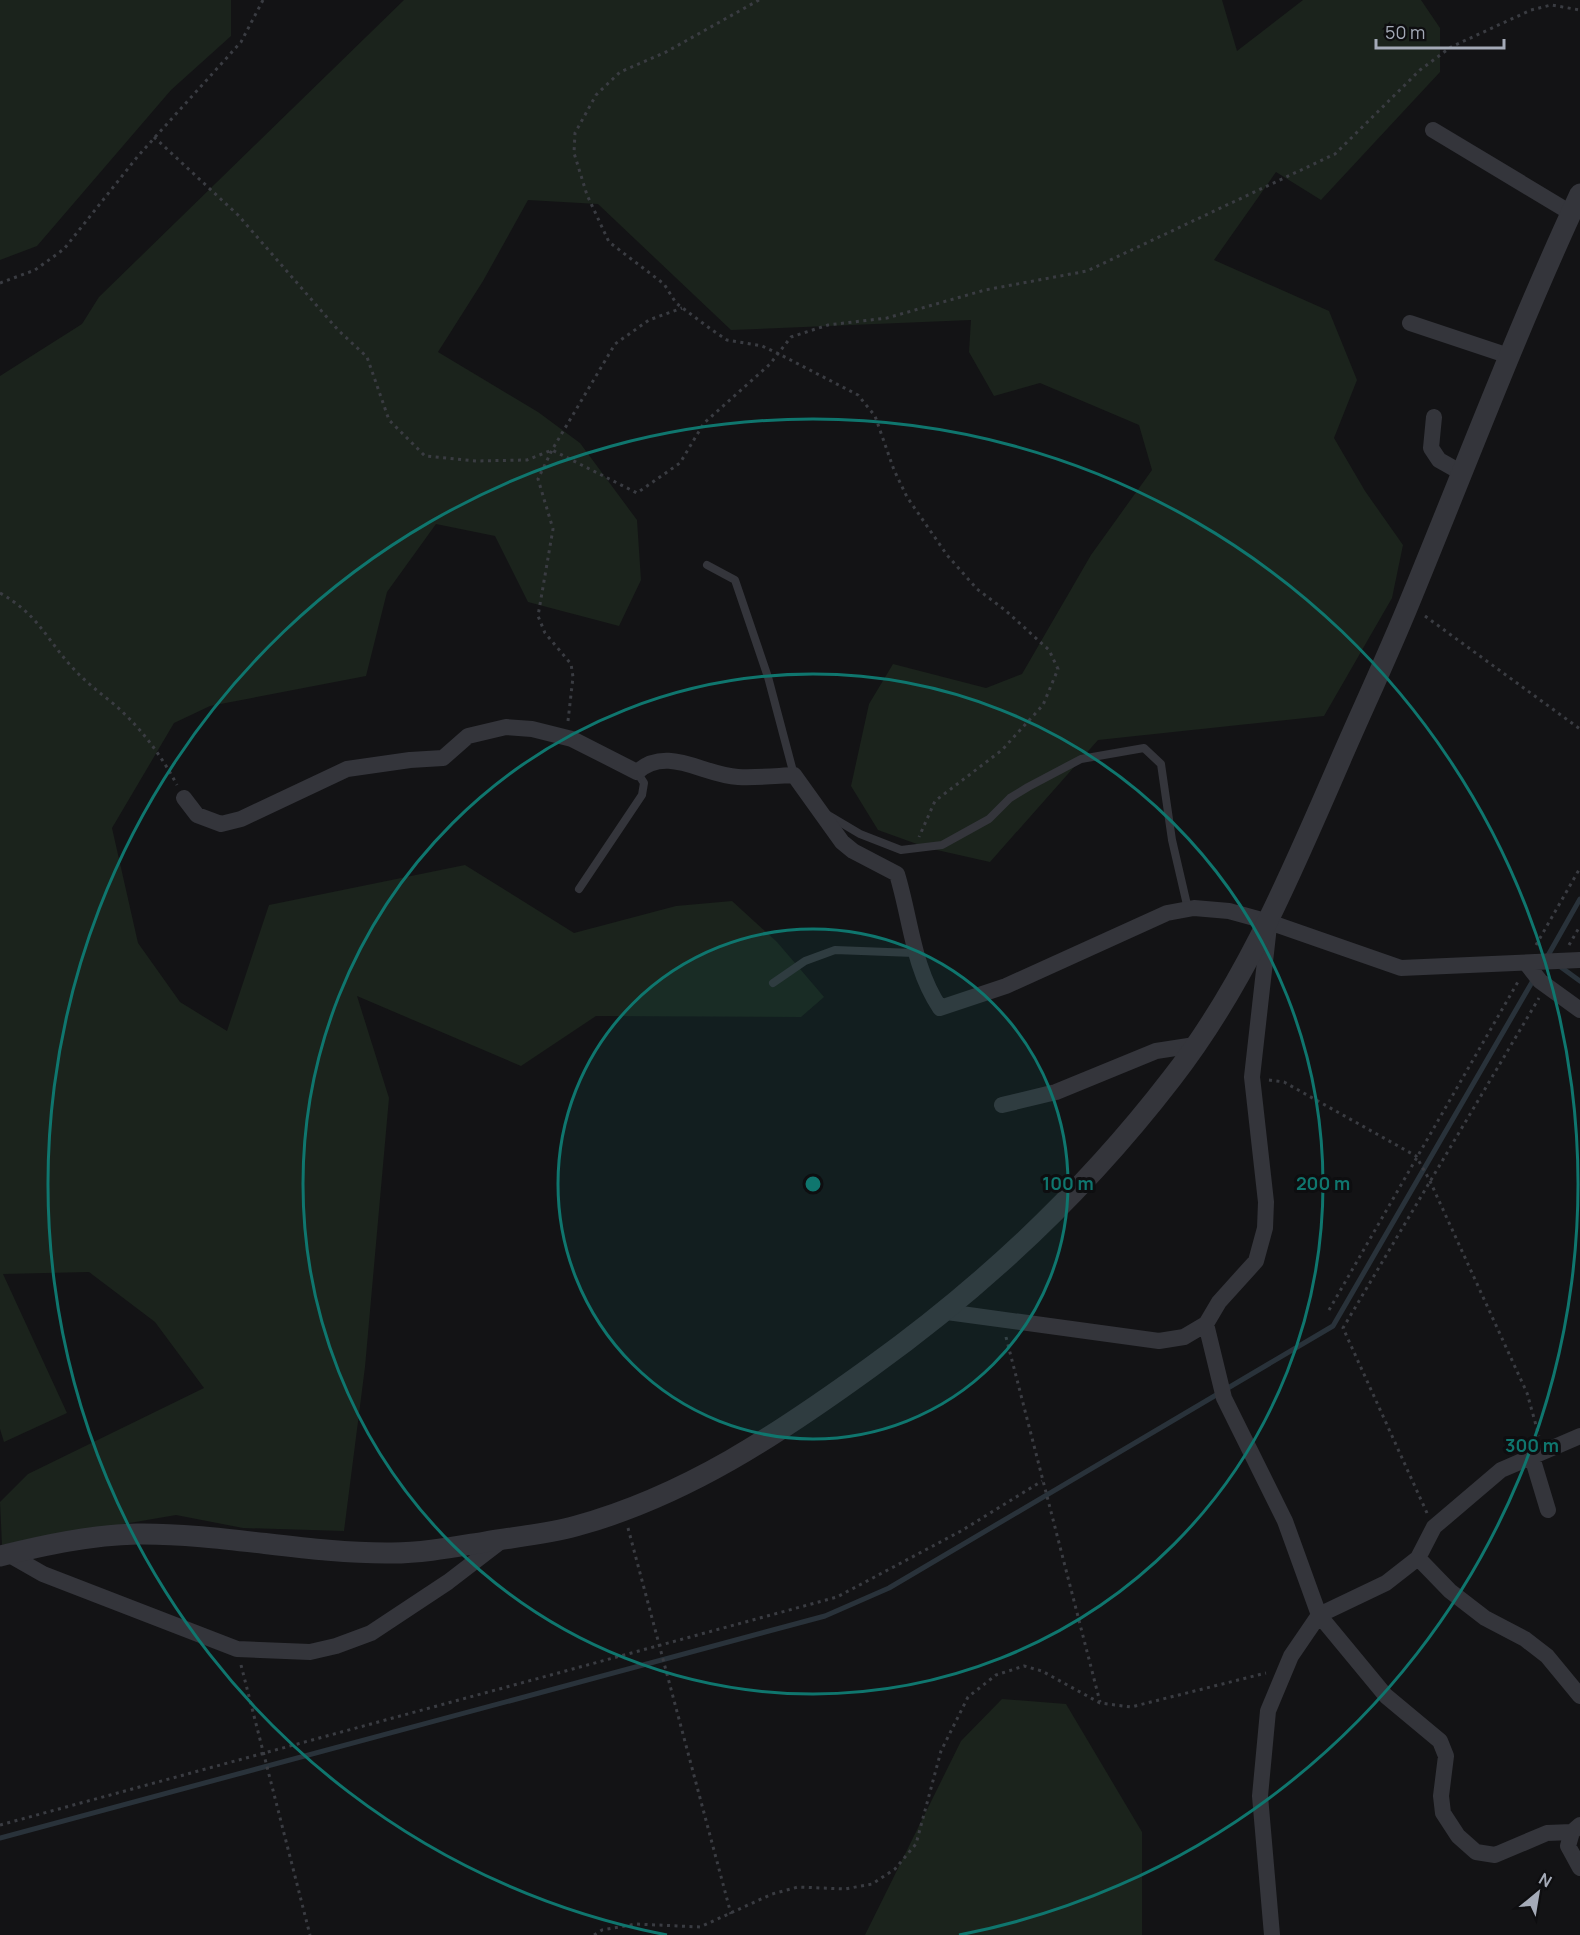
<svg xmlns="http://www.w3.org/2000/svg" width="1580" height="1935" font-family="Manrope,sans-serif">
<rect width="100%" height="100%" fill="#131315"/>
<!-- green -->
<path fill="#1b231c" d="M0,0H231V36L171,90L37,246L0,260Z
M404,0H1222L1237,51L1303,0H1421L1440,28V72L1321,200L1276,172L1214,260L1329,311L1357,380L1334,438L1365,491L1403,545L1392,598L1324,716L1098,740L990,862L928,848L878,830L851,786L869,704L893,664L986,688L1022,674L1091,555L1152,470L1139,425L1040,383L994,396L969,352L971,320L731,330L598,204L528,200L483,281L438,352L538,412L580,443L637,520L641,580L619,626L528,602L495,536L436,524L387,592L366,676L210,706L174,723L112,828L138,943L180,1002L227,1031L269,905L465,865L574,933L676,906L732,901L777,942L824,997L801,1017L596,1016L521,1066L357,996L389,1098L365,1367L344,1531L243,1528L176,1515L2,1545L0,1502L28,1474L204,1388L155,1322L89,1272L3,1274L67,1413L4,1442L0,1429V376L82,324L99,297Z
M1002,1699L1066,1704L1142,1832V1935H865L961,1741Z"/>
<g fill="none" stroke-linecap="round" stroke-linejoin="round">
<!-- stream -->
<path stroke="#29323a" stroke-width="5" d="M1546,959L1580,899
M1558,965L1580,981
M0,1838L825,1616L889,1588L1333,1326L1535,977"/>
<!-- path -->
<path stroke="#3a3c42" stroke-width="3" stroke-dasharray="3 4.5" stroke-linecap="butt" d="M759,0L666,52L620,72L596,95L575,133L574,153L587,195L609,242L664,284L676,303L712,330L727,340L762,346L779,354L858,395L875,416L894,470L907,497L947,555L977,589L1005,610L1049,650L1058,669L1043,705L1002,750L935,801L919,837
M154,137L238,215L338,330L367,357L389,420L425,456L476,461L527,460L552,450L637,493L680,463L704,423L770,364L791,337L828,325L887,318L985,290L1087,271L1335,154L1420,70L1451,47L1531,10L1551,5L1580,10
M0,283L35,270L64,249L138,156L241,42L263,0
M0,593C37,614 44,635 70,665C84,681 99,692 115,705C141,728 161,755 177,785
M1425,616L1580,729
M568,721L573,677L571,664L545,633L538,616L553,529L538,479L552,450L615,344L649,320L682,308
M1536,945L1580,868
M1569,945L1580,926
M1269,1080L1284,1082L1416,1156L1429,1179L1527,1393L1539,1436
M1329,1310L1519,980
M1006,1337L1100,1702
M1427,1513L1343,1328L1539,998
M628,1528L731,1914
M241,1665L310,1935
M0,1825L837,1597L961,1531L1042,1481
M594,1935L602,1930L636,1924L700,1927L772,1894L798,1887L845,1889L872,1884L895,1869L916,1844L941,1751L968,1697L996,1675L1024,1666L1042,1671L1100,1703L1131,1707L1266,1673"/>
<!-- service -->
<path stroke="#34353b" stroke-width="8" d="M707,565L735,580L768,677L794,775
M828,815L860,834L901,850L942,845L989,819L1010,798L1028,787L1081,759L1144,748L1161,764L1172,840L1188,909
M579,889L642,795L644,783L637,772
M773,983L805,961L835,950L914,953"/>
<!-- minor -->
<path stroke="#34353b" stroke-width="16" d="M1433,130L1571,213
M1410,323L1509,356
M1434,417L1431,448L1439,460L1462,473
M184,798L197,815L221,824L241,819L347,769L410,760L443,758L468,736L506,727L532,729L572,739L637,772C667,745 703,775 738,777C756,778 775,776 794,775L842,842L853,851L897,874C911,920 913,968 940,1008L1006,986L1167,913L1194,908L1229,911L1269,922L1401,968L1580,960
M1526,963L1540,981L1580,1010
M1002,1105L1056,1092L1156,1051L1195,1045
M947,1312L1159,1341L1184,1337L1206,1324L1219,1302L1256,1261L1265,1228L1266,1202L1252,1077L1269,926
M1206,1324L1224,1398L1285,1521L1319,1615L1386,1696L1440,1741L1446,1756L1441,1796L1443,1813L1458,1836L1476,1852L1495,1855L1547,1833L1572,1832L1580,1825
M1532,1457L1548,1510
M8,1554L43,1574L237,1649L310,1652L336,1646L371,1633L448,1582L504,1539
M1418,1558L1450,1591L1485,1618L1525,1639L1547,1656L1580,1696
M1572,1832L1568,1846L1580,1868
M1272,1935L1260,1796L1268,1711L1291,1656L1319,1615L1386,1583L1418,1558L1434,1527L1501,1470L1580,1436"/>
<!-- tertiary -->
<path stroke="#34353b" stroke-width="21" d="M0,1556C45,1545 91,1535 137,1534C223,1533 307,1554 392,1553C423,1553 454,1547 485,1542C515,1537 547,1534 576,1526C686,1496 780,1433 871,1367C985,1285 1086,1190 1172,1078C1246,983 1292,871 1340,761C1363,708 1388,655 1410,601C1466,465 1518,327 1580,194"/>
</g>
<!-- distance rings -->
<circle cx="813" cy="1184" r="255" fill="#0f766e" fill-opacity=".12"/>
<g fill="none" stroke="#0f766e" stroke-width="3">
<circle cx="813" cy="1184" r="255"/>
<circle cx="813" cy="1184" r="510"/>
<path d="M667 1935A765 765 0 1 1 959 1935"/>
</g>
<circle cx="813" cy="1184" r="9" fill="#0f766e" stroke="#0e0e10" stroke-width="3"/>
<g font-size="18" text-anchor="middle" font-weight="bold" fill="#0f766e" stroke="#0e0e10" stroke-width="6" stroke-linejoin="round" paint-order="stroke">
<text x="1068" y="1190">100 m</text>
<text x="1323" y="1190">200 m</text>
<text x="1532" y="1452">300 m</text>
</g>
<!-- north arrow -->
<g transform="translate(1538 1893) rotate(30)" stroke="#0e0e10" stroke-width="4.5" paint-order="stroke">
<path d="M0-4.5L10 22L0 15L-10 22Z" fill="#a4aab7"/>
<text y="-9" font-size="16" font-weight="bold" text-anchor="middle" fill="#a4aab7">N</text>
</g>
<!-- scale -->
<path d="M1376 39v9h128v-9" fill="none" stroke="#a4aab7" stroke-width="3"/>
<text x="1385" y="39" font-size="18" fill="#a4aab7" stroke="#0e0e10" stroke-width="4.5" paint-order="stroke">50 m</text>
</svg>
